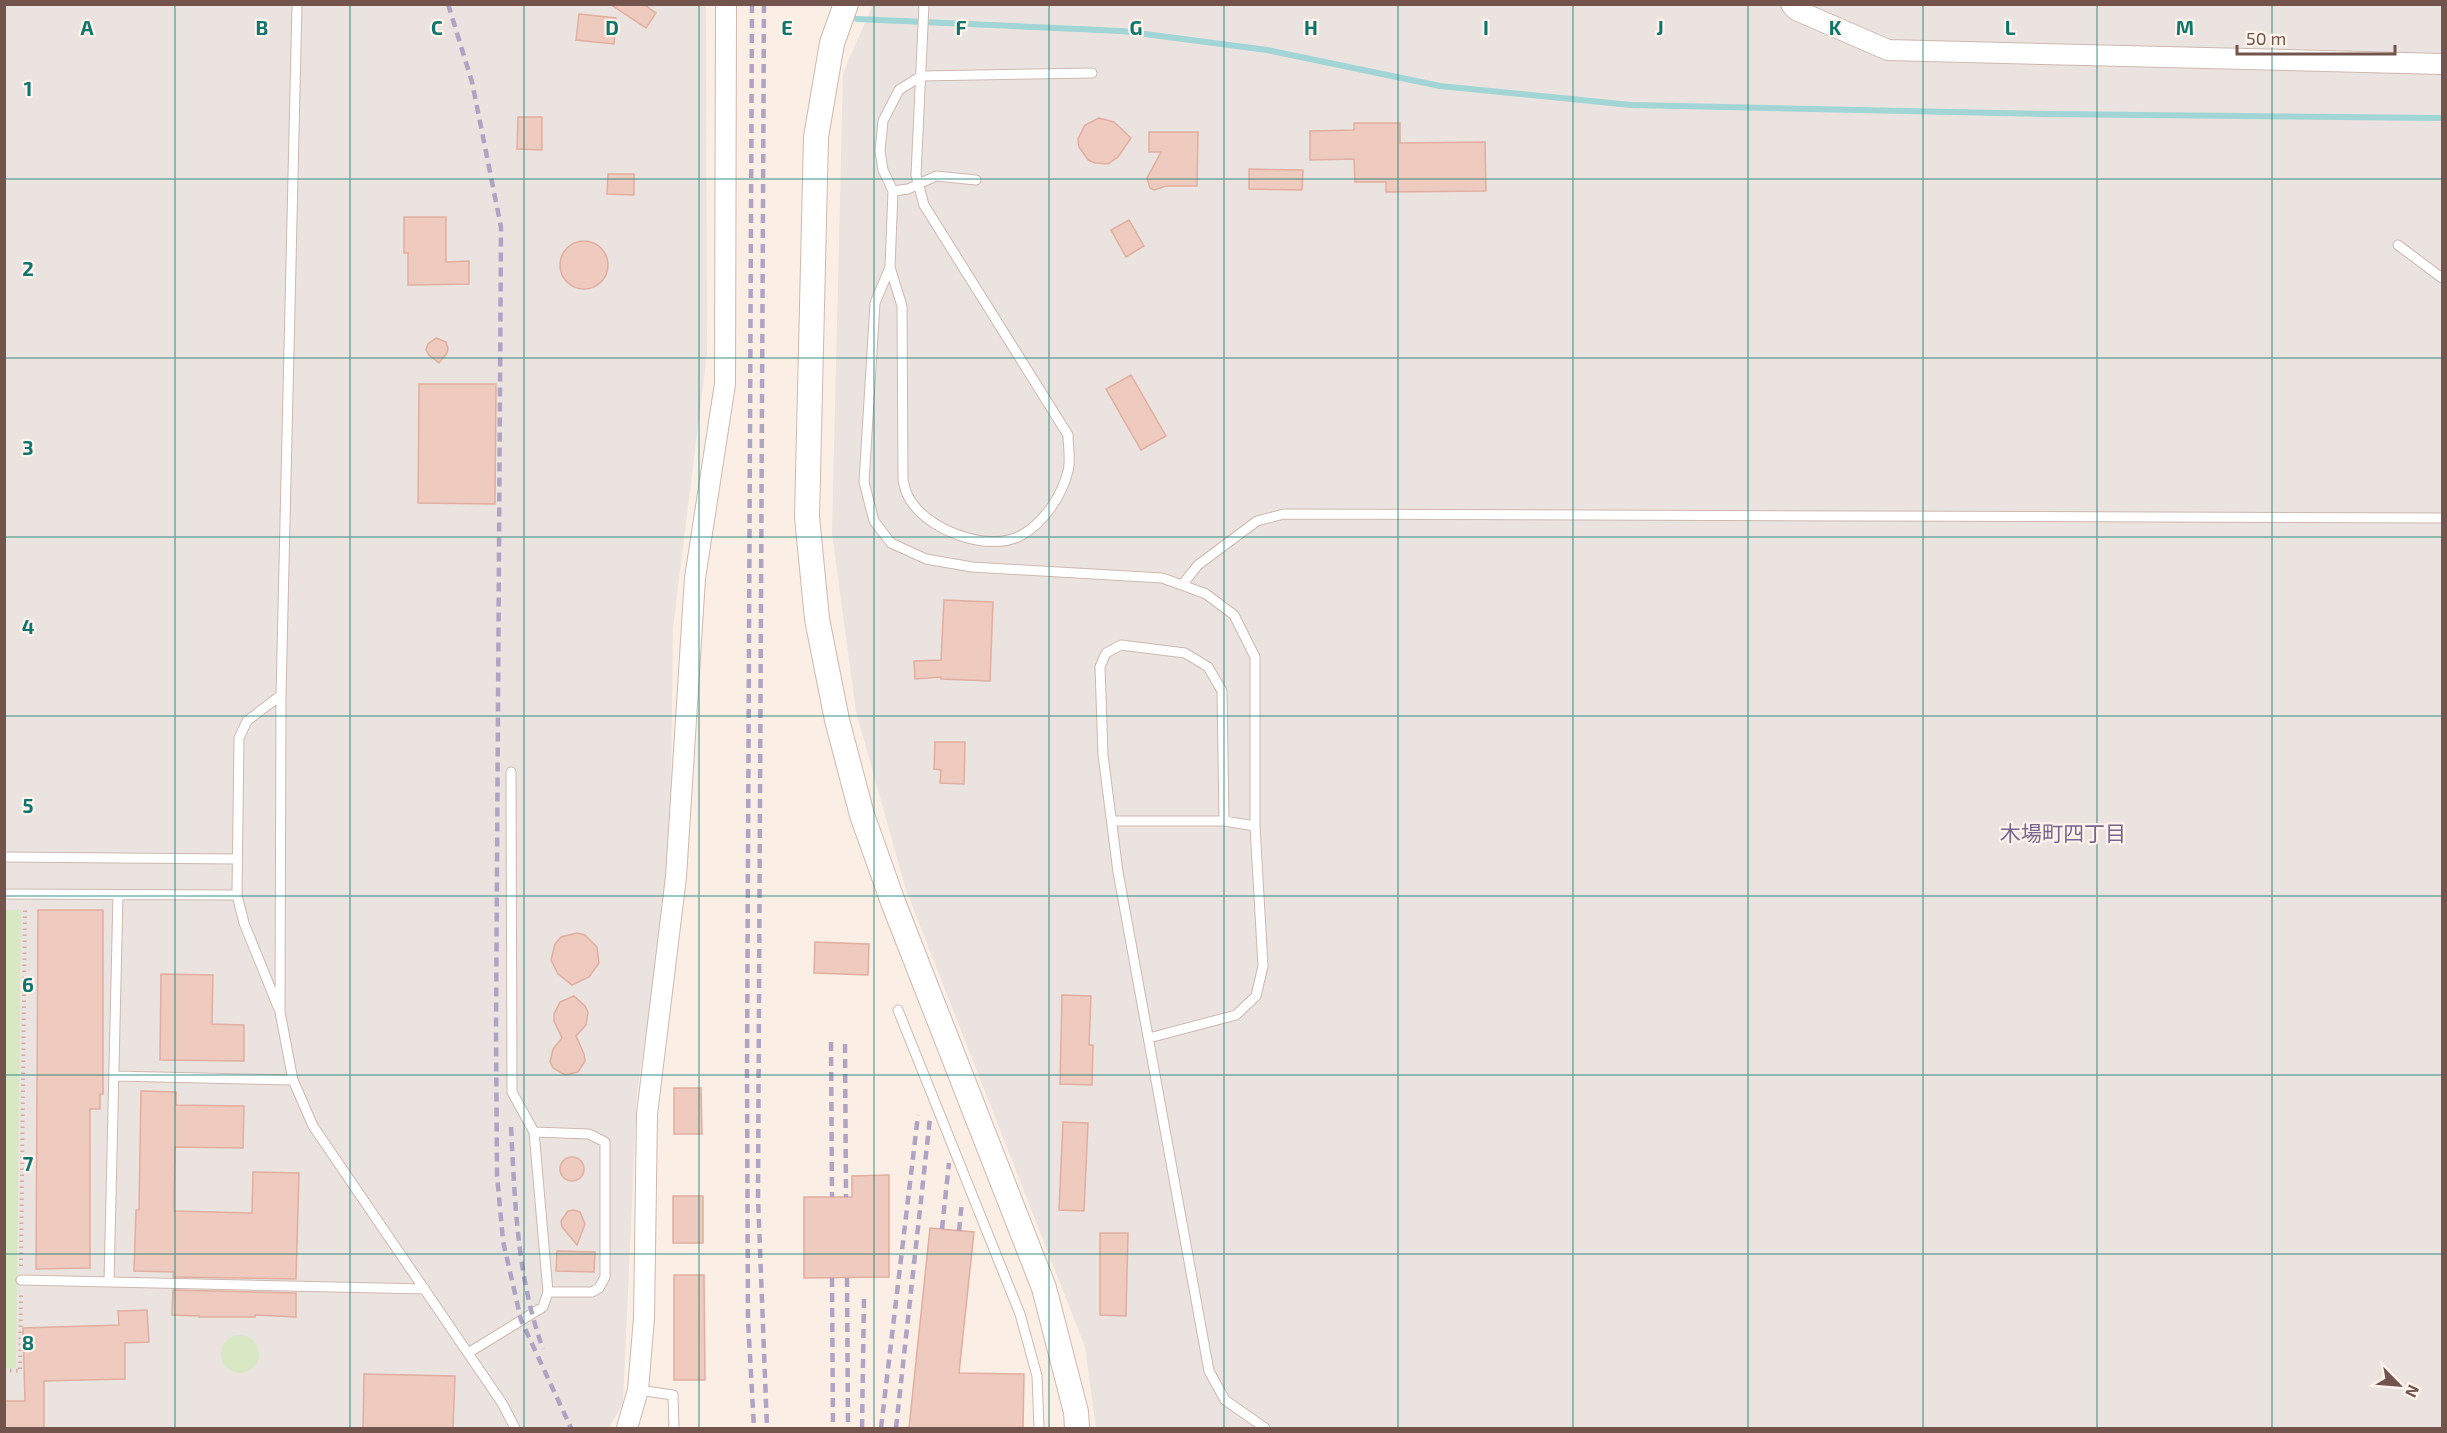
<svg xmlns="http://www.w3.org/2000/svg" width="2447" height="1433" font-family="'Exo 2','Noto Sans JP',sans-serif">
<rect width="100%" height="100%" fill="#fbefe5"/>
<!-- industrial -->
<path fill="#ebe3df" d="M873,4L2442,5V1428H1096L1085,1347L906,890L856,712L832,533L843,73Z
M5,5H706L707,354L673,628L670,878L637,1092L623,1403L609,1428H5Z"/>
<!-- green -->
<path fill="#d8e8c5" d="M4,910H21L16,1368H5Z
M221 1354a19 19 0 1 1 38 0a19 19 0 1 1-38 0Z"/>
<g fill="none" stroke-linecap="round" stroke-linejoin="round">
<!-- stream -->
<path stroke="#a2d5d5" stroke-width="6" d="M857,19L1122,31L1267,50L1440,86L1631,105L2047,114L2442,118"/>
</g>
<!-- building -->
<path fill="#efcabe" stroke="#e1aea0" stroke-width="1.5" d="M610,4H643L656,13L646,28Z
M579,14L616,18L614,44L576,40Z
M518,117H542V150L517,149Z
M1099,118L1114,122L1131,138L1118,157L1108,164L1095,163L1088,160L1079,147L1078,139L1085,125Z
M1354,123H1400V143L1485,142L1486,191L1386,192V182H1355L1354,159L1310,160V131L1354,130Z
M1149,132H1198L1197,186H1166L1154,190L1150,188L1147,178L1161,152H1149Z
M1249,169L1303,170L1302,190L1249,189Z
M608,174H634V195L607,194Z
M404,217H446V262L469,261V284L408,285V253H404Z
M1129,220L1144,246L1126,257L1111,230Z
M560 265a24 24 0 1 1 48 0a24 24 0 1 1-48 0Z
M436,338L446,342L448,348L447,353L439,363L429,355L426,350L428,344Z
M1131,375L1166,436L1141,450L1106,389Z
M419,384H496L495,504L418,503Z
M944,600L993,602L990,681L941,679V677L915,679L914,661L941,660Z
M935,742H965L964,784L940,783L941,770L934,769Z
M38,910H103V1094H100V1109H90V1268L36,1269Z
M577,933L585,935L597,947L599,963L589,977L572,985L558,974L551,960L555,944L561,937Z
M815,942L869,944L868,975L814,973Z
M161,974L213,975L212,1024L244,1025V1061L160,1060Z
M1062,995L1091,996L1089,1045H1093L1092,1085L1060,1084Z
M574,996L585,1006L588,1012L586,1025L576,1036L584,1054L585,1061L578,1072L565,1075L553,1068L550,1062L553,1049L562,1038L554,1021V1014L560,1002Z
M674,1088H701L702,1134H674Z
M141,1091L176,1092V1105L244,1106L243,1148L175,1147L174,1211L252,1213L253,1172L299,1173L296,1279L173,1277L174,1272L134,1271L136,1210H139Z
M1063,1122L1088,1123L1084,1211L1059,1210Z
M560 1169a12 12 0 1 1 24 0a12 12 0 1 1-24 0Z
M889,1175V1277L804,1278V1197H852V1176Z
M673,1196H703V1243H673Z
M574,1210L580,1212L585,1224L577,1245L562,1227L561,1221L568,1211Z
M930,1228L974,1232L959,1373L1024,1374L1023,1428H909Z
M1100,1233H1128L1126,1316L1100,1315Z
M557,1251L595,1252L594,1272L556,1271Z
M674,1275H704L705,1380H674Z
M173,1290L296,1293V1317L255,1315V1317H199V1316L172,1315Z
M147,1310L149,1342L125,1343V1379L44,1381V1428H4V1401H25L23,1328L119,1325L118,1311Z
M364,1374L455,1376L453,1428H363Z"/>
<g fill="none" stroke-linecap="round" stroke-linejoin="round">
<defs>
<path id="service" d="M297,4L281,695L280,1012L293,1080L313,1126L502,1403L515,1428
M1092,73L921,76L899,90L883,121L880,151L883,170L893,191L890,267L875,303L864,482L874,521L891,543L926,559L972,567L1162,578L1182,585L1206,594L1234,615L1255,657V826L1263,966L1256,996L1236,1015L1149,1038
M893,191L908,189L936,176L976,180
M2398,245L2442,278
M890,267L902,306L903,479C904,484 905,491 908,496C924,529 987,553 1020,536C1043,524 1062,496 1068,471C1071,460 1068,446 1068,435L924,205L916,175L924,4
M1182,585L1198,565L1257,521L1284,514L2442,518
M1112,821H1224L1255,826
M1224,821L1222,691L1208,667L1185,653L1121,645L1106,653L1100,667L1103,755L1118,872L1209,1371L1225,1400L1265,1428
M4,857L237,859
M4,894L237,895
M278,1007L244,923L237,895L239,738L247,721L281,695
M898,1010L1020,1314L1037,1376L1039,1428
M114,1076L293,1080
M534,1132L589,1134L605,1142V1277L599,1288L592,1292H548
M21,1280L425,1289
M109,1282L118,895
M468,1353L543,1307L548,1292L534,1132L512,1092L511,772
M638,1390L673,1395L674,1428"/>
<path id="minor" d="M1791,4L1796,10L1888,50L2442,64
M627,1428L638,1390L644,1318L647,1114L676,877L695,578L725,384L726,4"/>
<path id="tertiary" d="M846,4L832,43L816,137L807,517L817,619L837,720L862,815L893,902L1044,1288L1076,1412L1077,1428"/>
</defs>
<!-- service casing -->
<use href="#service" stroke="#ceb8af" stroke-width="11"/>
<!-- minor casing -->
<use href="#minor" stroke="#ceb8af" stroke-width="22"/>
<!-- tertiary casing -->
<use href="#tertiary" stroke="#ceb8af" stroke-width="26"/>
<!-- path -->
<path stroke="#d4ada2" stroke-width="4" stroke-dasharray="1.5 4.5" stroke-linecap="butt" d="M21,1266L25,907
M4,1370L20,1371L21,1294"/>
<!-- service -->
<use href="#service" stroke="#fff" stroke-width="9"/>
<!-- minor -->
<use href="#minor" stroke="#fff" stroke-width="20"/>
<!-- tertiary -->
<use href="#tertiary" stroke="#fff" stroke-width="24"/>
<!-- rail -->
<path stroke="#b0a4c4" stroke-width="4.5" stroke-dasharray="9 6" stroke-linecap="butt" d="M448,4L472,82L501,227L496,1031L497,1175L503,1241L521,1320L571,1428
M752,4L747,1071L748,1320L754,1428
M764,4L758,1198L767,1428
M831,1042L832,1197
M845,1044L846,1197
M511,1127C515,1203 517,1277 543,1349
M942,1229L949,1163
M959,1231L962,1201
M832,1278L833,1428
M847,1278L848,1428
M862,1428L864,1298
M881,1428L918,1115
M896,1428L930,1118"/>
</g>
<!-- grid -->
<path fill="none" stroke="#0f766e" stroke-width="1.5" stroke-opacity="0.55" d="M175,4V1428M350,4V1428M524,4V1428M699,4V1428M874,4V1428M1049,4V1428M1224,4V1428M1398,4V1428M1573,4V1428M1748,4V1428M1923,4V1428M2097,4V1428M2272,4V1428M4,179H2442M4,358H2442M4,537H2442M4,716H2442M4,896H2442M4,1075H2442M4,1254H2442"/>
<g text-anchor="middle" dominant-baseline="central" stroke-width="4.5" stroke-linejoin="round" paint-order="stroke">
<!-- neighbourhood labels -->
<g font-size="21" fill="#7a648f" stroke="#fef4eb">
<text x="2063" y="832">木場町四丁目</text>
</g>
</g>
<g font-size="20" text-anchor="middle" font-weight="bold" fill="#0f766e" stroke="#fef4eb" stroke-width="4.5" stroke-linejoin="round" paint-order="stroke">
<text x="87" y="35">A</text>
<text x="262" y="35">B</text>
<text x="437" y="35">C</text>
<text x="612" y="35">D</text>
<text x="787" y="35">E</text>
<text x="961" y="35">F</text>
<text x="1136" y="35">G</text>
<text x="1311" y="35">H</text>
<text x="1486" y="35">I</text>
<text x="1660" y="35">J</text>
<text x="1835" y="35">K</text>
<text x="2010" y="35">L</text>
<text x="2185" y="35">M</text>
<text x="28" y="96">1</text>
<text x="28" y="276">2</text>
<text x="28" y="455">3</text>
<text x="28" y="634">4</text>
<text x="28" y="813">5</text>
<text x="28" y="992">6</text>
<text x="28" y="1171">7</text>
<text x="28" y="1350">8</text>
</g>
<!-- border -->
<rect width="2447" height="1433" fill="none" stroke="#73544c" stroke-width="12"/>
<!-- north arrow -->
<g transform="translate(2399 1385) rotate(115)" stroke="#fef4eb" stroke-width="4.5" paint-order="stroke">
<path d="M0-4.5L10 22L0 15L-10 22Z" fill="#73544c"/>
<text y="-9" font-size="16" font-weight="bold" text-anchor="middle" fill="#73544c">N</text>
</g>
<!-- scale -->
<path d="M2237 45v9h158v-9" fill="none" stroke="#73544c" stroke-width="3"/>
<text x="2246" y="45" font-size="18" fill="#73544c" stroke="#fef4eb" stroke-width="4.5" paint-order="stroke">50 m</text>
</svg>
